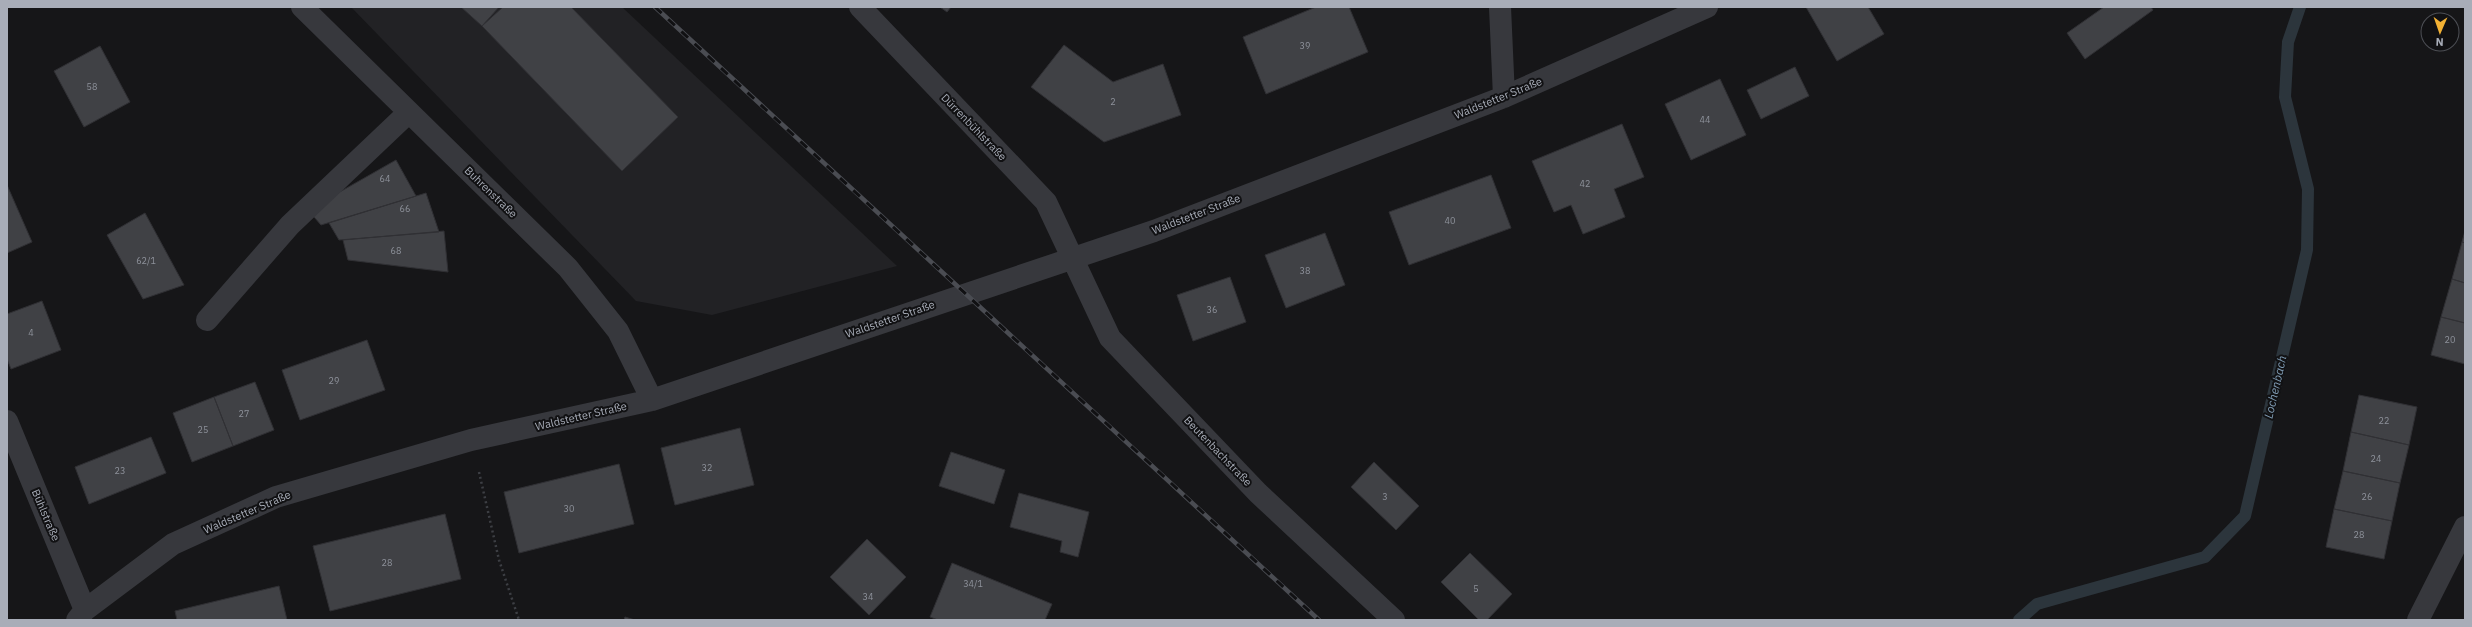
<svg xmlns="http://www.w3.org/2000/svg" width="2472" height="627" font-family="'IBM Plex Sans',sans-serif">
<rect width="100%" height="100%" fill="#161618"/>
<!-- built -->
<path fill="#222225" d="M351,7H622L897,266L712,315L636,301Z"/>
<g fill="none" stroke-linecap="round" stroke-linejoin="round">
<!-- stream -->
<path stroke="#2c353c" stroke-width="12" d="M2019,620L2037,604L2205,557L2245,516L2307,250L2308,189L2285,97L2288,42L2300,7"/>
</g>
<!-- building -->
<path fill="#404145" stroke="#303034" d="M461,7H499L482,26Z
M503,7H571L678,117L622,171L482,26Z
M940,7H951L947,12Z
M1316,7H1349L1368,52L1266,94L1243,37Z
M1806,7H1868L1884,34L1837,61Z
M2104,7H2151L2153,10L2085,59L2067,33Z
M1064,45L1113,82L1163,64L1181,115L1104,142L1031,87Z
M100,46L130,102L84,127L54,71Z
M1795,67L1809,96L1761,119L1747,90Z
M1720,79L1746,135L1691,160L1665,104Z
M1622,124L1644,177L1614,189L1625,217L1583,234L1571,205L1554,212L1532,161Z
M396,160L416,196L321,225L308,210Z
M1491,175L1511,228L1409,265L1389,212Z
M7,185L32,242L7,253Z
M426,193L439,232L339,240L329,223Z
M145,213L184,285L143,299L107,235Z
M444,231L448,272L348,260L343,240Z
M2465,231V243L2462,242Z
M1325,233L1345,285L1286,308L1265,255Z
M2462,242L2465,243V283L2452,279Z
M1230,277L1246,322L1193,341L1177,295Z
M2452,279L2465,283V323L2441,317Z
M42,301L61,350L11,369L7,359V314Z
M2441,317L2465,323V364L2431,355Z
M367,340L385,390L300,420L282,370Z
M255,382L274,430L233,446L214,397Z
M2359,395L2417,407L2409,445L2351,432Z
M214,397L233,446L192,462L173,413Z
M740,428L754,485L675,505L661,448Z
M2351,432L2409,445L2400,483L2343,471Z
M151,437L166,473L89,504L75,467Z
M951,452L1005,470L994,504L939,486Z
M1374,462L1419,506L1396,530L1351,487Z
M619,464L634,524L519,553L504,492Z
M2343,471L2400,483L2392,521L2334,509Z
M1019,493L1089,512L1078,557L1060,552L1062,541L1010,527Z
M2334,509L2392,521L2384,559L2326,547Z
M445,514L461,579L330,611L313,546Z
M867,539L906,577L869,615L830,577Z
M1470,553L1512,594L1487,620H1479L1441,582Z
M952,563L1052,604L1045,620H938L930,617Z
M279,586L287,620H177L175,611Z
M625,617L635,620H624Z"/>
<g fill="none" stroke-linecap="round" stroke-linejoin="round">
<!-- path -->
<path stroke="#3d3f44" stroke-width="2.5" stroke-dasharray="2 3" stroke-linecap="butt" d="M479,472L499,560L519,620"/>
<!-- minor -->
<path stroke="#37383d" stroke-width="22" d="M302,7L568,268L618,331L652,400
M860,7L1046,202L1110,338L1258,493L1394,620
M1500,7L1504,97
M207,320L290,225L409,112
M7,421L85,610
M77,620L85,610L173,544L276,497L471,440L652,400L1154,231L1504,97L1707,7
M2418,620L2465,527"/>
<defs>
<path id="rail" d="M655,7C876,212 1098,415 1319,620"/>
</defs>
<!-- rail casing -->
<use href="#rail" stroke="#4a4c52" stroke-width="4.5"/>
<!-- rail -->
<use href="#rail" stroke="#111113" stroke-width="3" stroke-dasharray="9" stroke-linecap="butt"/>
</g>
<g text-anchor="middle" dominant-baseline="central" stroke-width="4" stroke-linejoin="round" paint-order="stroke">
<!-- number labels -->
<g font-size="9" fill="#8e929b">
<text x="1305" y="45">39</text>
<text x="92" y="86">58</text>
<text x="1113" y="101">2</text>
<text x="1705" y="119">44</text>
<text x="385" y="178">64</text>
<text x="1585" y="183">42</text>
<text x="405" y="208">66</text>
<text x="1450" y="220">40</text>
<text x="396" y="250">68</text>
<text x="146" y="260">62/1</text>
<text x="1305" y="270">38</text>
<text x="1212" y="309">36</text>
<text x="31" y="332">4</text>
<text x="2450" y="339">20</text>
<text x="334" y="380">29</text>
<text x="244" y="413">27</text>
<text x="2384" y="420">22</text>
<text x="203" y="429">25</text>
<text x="2376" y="458">24</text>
<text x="707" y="467">32</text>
<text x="120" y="470">23</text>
<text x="1385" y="496">3</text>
<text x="2367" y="496">26</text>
<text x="569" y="508">30</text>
<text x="2359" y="534">28</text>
<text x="387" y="562">28</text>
<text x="973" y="583">34/1</text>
<text x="1476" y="588">5</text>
<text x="868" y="596">34</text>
</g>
<!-- street labels -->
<g font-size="11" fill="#a8adb8" stroke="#111113">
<text transform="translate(1498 98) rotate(-22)">Waldstetter Straße</text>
<text transform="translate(974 127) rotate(46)">Dürrenbühlstraße</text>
<text transform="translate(491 192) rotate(44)">Buhrenstraße</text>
<text transform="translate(1196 214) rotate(-21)">Waldstetter Straße</text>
<text transform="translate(890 319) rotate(-19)">Waldstetter Straße</text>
<text transform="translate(581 416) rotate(-13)">Waldstetter Straße</text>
<text transform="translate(1218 451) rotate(46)">Beutenbachstraße</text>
<text transform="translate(247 512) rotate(-23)">Waldstetter Straße</text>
<text transform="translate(46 515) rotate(67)">Bühlstraße</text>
</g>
<!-- water labels -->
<g font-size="12" font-style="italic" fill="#7f9bb3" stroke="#111113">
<text transform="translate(2275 387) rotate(-77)">Lochenbach</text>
</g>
</g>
<!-- border -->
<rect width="2472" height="627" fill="none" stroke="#a8adb8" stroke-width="16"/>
<!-- north arrow -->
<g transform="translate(2440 32) rotate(182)"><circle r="19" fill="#111113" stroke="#4d4f55"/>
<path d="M0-3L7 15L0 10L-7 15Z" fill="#f2b134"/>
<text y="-6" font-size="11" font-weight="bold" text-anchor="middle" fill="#a8adb8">N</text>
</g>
</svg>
